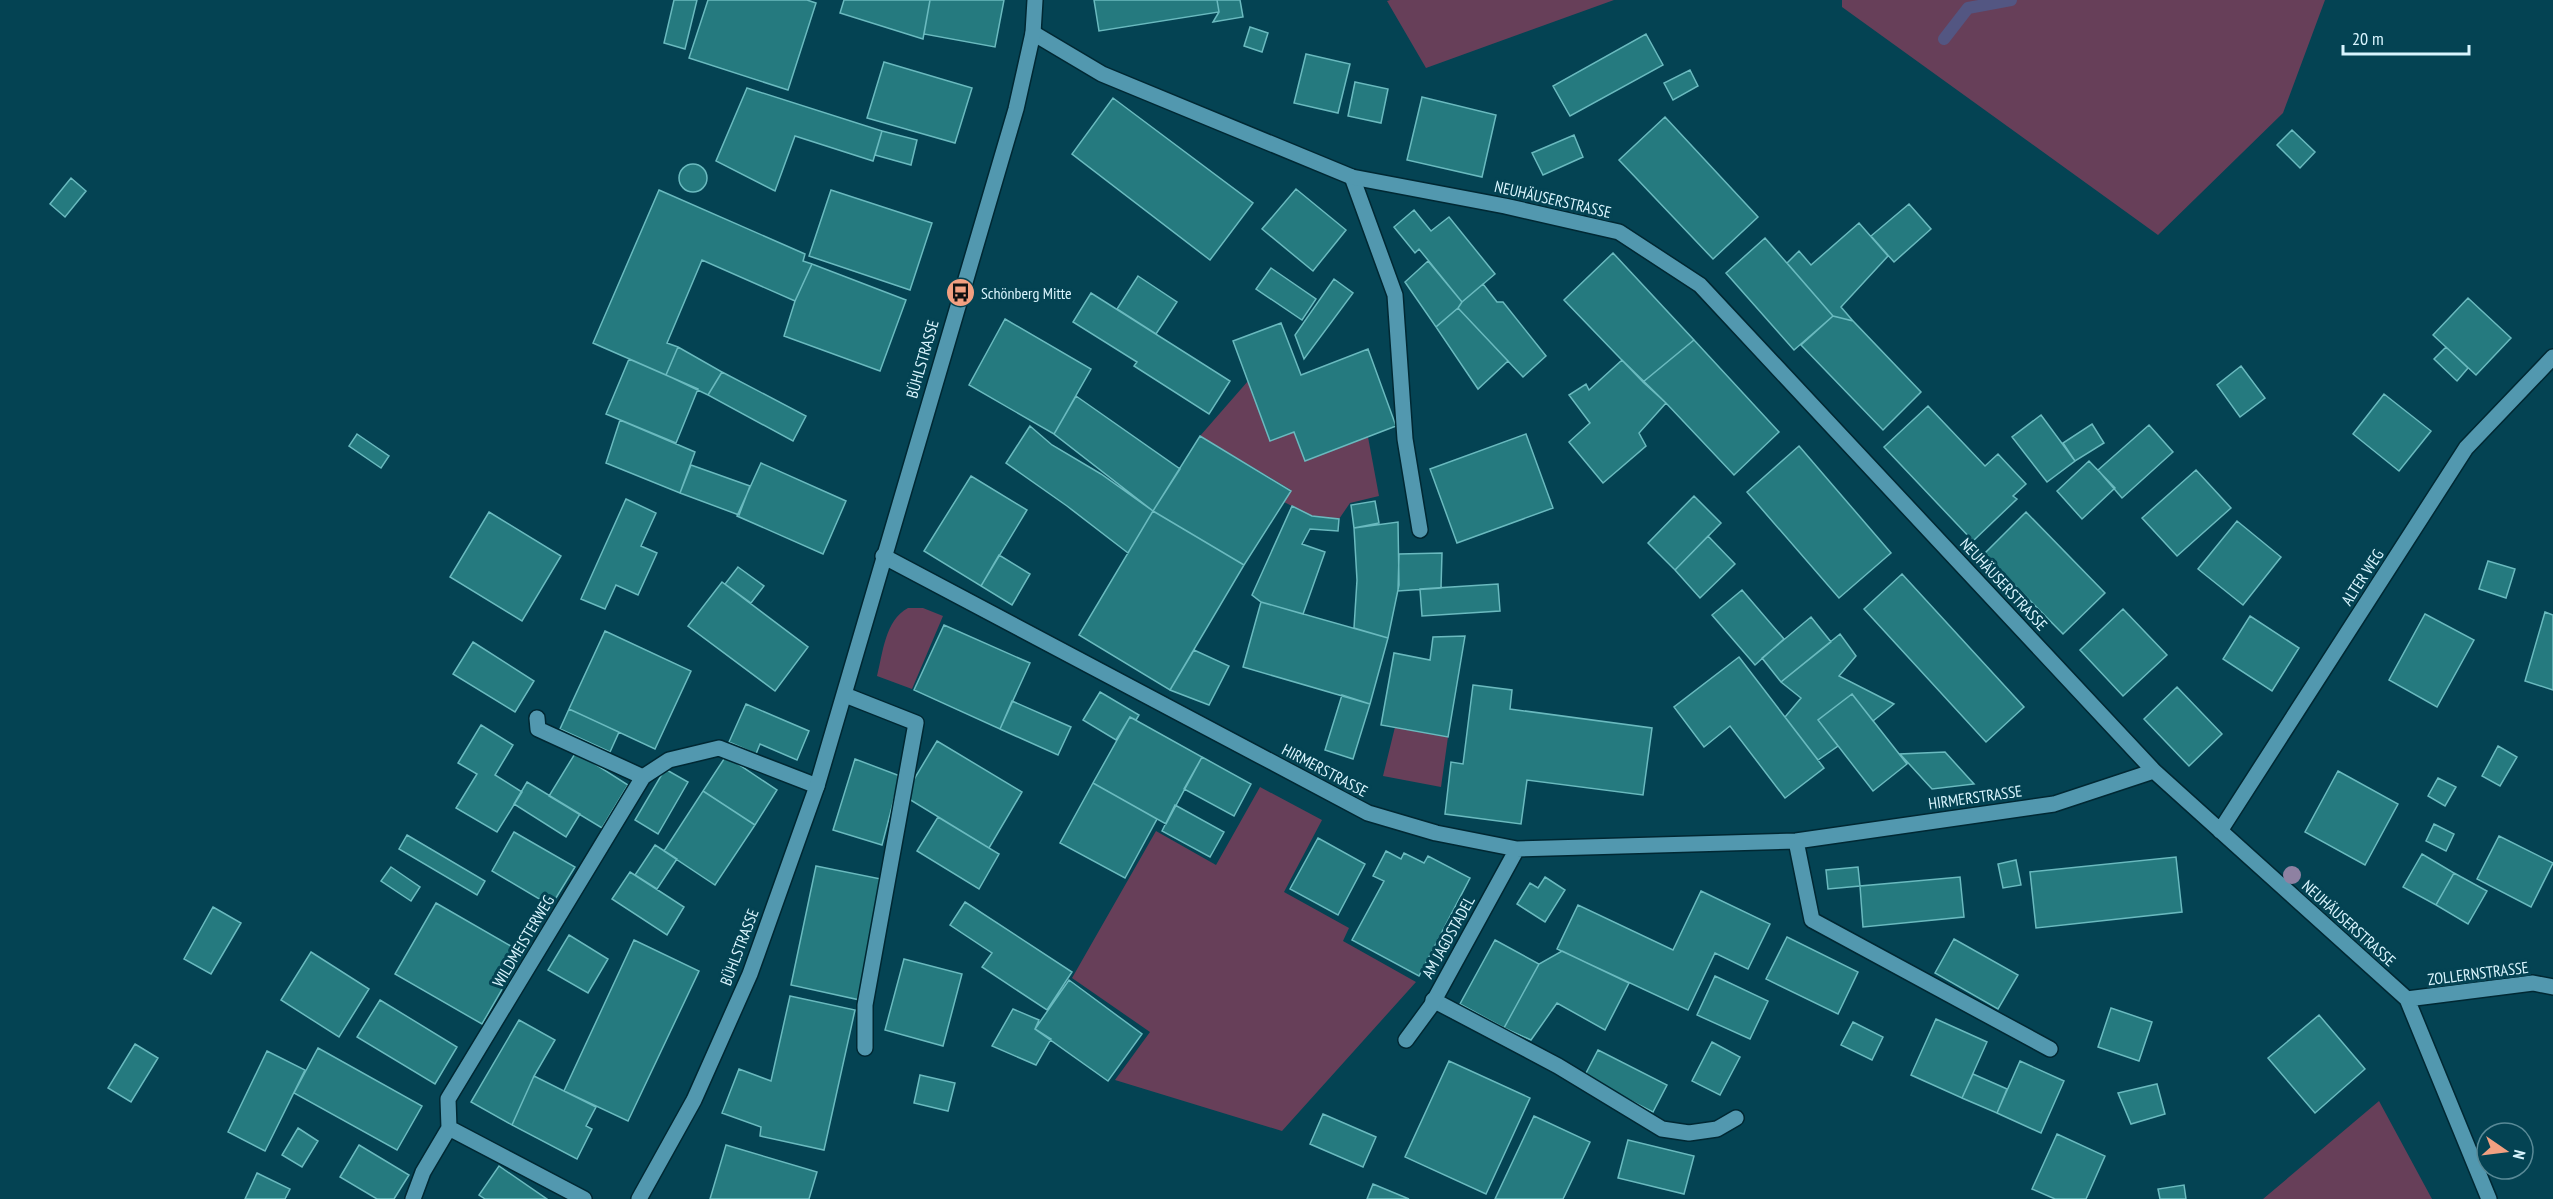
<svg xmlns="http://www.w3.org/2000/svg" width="2553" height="1199" font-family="'PT Sans Narrow',sans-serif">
<rect width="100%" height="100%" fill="#044353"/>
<!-- green -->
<path fill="#673f59" d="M1390,0H1614L1426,68L1387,1Z
M1842,0H2325L2283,113L2158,235L1842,7Z
M1248,381L1270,441L1294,432L1305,461L1368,437L1379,496L1350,503L1339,519L1312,516L1284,502L1291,490L1200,436Z
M908,608H923L943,616L912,689L877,676C883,653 885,620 908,608Z
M1395,727L1448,737L1441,787L1383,776Z
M1260,787L1322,820L1284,892L1349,928L1343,941L1416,982L1282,1131L1115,1080L1150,1032L1072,978L1156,831L1216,865Z
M2379,1101L2432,1199H2263Z"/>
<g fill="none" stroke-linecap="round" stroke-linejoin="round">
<!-- stream -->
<path stroke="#535682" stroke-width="12" d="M1944,39L1968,8L2011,0"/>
</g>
<!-- building -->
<path fill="#257a7f" stroke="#6ababf" stroke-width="1.5" d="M674,0H697L685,49L664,43Z
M708,0H807L816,3L788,90L689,58Z
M844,0H930L923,39L840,13Z
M930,0H1004L995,47L924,34Z
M1094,0H1217L1219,12L1099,31Z
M1217,0H1240L1243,17L1213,22L1219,12Z
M1250,27L1268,33L1262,52L1244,46Z
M1646,34L1663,65L1570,116L1553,86Z
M1306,54L1350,64L1338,113L1294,103Z
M884,62L972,88L955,143L867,118Z
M1690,70L1698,86L1673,100L1664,83Z
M1355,82L1388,89L1381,123L1348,116Z
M747,88L882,131L873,161L795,136L775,191L716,161Z
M1422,97L1496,115L1482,177L1407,160Z
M1113,98L1253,203L1210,260L1072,154Z
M1665,117L1758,217L1713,259L1619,160Z
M2292,130L2315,152L2300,168L2277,145Z
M882,131L917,140L911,165L875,155Z
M1574,135L1583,157L1543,175L1532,153Z
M679 178a14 14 0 1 1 28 0a14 14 0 1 1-28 0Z
M71,178L86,191L65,217L50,204Z
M1296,189L1346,230L1313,271L1262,229Z
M659,190L805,254L803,261L812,264L795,301L702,260L667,343L678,347L666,375L593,343Z
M831,190L932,223L910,290L809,256Z
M1909,204L1931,229L1894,262L1871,236Z
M1414,210L1431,231L1449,217L1495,274L1462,302L1419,249L1415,253L1394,227Z
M1859,223L1888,256L1841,307L1853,321L1833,316L1787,263L1799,251L1811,265Z
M1765,238L1833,316L1794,350L1726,273Z
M1613,253L1694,340L1643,382L1564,300Z
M1428,261L1462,302L1458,308L1436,327L1405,282Z
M812,264L906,300L880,371L784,336L795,301Z
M1271,268L1316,299L1302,320L1256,289Z
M1138,276L1177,302L1156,334L1117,309Z
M1334,279L1353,293L1304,359L1295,335Z
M1483,284L1497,302H1503L1546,356L1523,377L1458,308L1462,302Z
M1091,293L1230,381L1209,414L1134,366L1137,362L1073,322Z
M2468,298L2511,338L2476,375L2433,335Z
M1458,308L1508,361L1478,389L1436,327Z
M1833,316L1853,321L1921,392L1883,430L1801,345Z
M1005,319L1091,369L1054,434L969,385Z
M1281,323L1301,375L1368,349L1396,426L1305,461L1294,432L1270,441L1233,341Z
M1694,340L1779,432L1734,475L1666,403L1643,382Z
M678,347L722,372L708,395L666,375Z
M2446,347L2468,368L2457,381L2434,359Z
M629,359L698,389L676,443L606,414Z
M1622,360L1666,403L1639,433L1646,446L1603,483L1569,442L1590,423L1569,395L1586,384L1589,390Z
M2241,366L2265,398L2240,417L2217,385Z
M722,372L806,416L793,441L708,395Z
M2384,394L2431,431L2399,471L2353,434Z
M1076,396L1180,469L1153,511L1054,434Z
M1928,406L1985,466L1998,454L2026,484L2013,496L2017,499L1973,541L1884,447Z
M2041,415L2075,461L2047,482L2012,437Z
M620,420L695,452L680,493L606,463Z
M2092,424L2104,443L2075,461L2063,443Z
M2149,425L2173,452L2122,498L2098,470Z
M1030,426L1052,445L1101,474L1153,511L1128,553L1067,506L1006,463Z
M357,434L389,456L381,468L349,446Z
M1526,434L1553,508L1457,543L1430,469Z
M1200,436L1291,491L1244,565L1153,511Z
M1799,446L1891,553L1839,598L1747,492Z
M2089,461L2115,488L2082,519L2057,491Z
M761,463L846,501L823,554L737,516Z
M691,465L750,486L739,515L680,493Z
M2196,470L2231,508L2177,556L2142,518Z
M971,476L1027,510L981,586L924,551Z
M1694,496L1721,523L1675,570L1648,543Z
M626,499L656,513L641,546L657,553L638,595L616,585L605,609L581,599Z
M1375,501L1379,523L1354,528L1351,505Z
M1292,506L1312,516L1339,519L1338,531L1310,529L1302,544L1325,552L1303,614L1261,602L1252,595Z
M1153,511L1244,565L1170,690L1079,635Z
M489,512L561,556L522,621L450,577Z
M2026,512L2105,593L2063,634L1984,554Z
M2237,521L2281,557L2243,605L2198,569Z
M1398,522L1399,585L1388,638L1354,628L1357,580L1354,528Z
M1708,536L1735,564L1700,598L1675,570Z
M1442,553L1441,588L1398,591L1399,554Z
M999,555L1030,574L1012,605L981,586Z
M2488,561L2515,569L2506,598L2479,589Z
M738,567L764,586L751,603L725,584Z
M1902,574L2024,707L1986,742L1864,609Z
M722,582L808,647L775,691L688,626Z
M1498,584L1500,611L1422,616L1420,589Z
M1742,590L1784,639L1755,665L1712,615Z
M1261,602L1388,638L1370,704L1243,667Z
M2123,609L2167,655L2123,696L2080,650Z
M2545,612L2553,615V690L2525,681Z
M2425,614L2474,640L2437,707L2389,680Z
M2250,616L2299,648L2272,691L2223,659Z
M1811,617L1831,642L1781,682L1762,658Z
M944,625L1030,663L1000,729L914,690Z
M605,631L691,671L655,749L569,709Z
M1840,634L1856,656L1839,676L1894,704L1873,721L1852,694L1818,720L1838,746L1818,760L1785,717L1801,698L1781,682Z
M1465,636L1448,737L1381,725L1394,653L1430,660L1433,637Z
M473,642L534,681L515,712L453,674Z
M1194,650L1229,666L1209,705L1170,690Z
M1739,657L1824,768L1785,798L1730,726L1704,747L1674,707Z
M1473,685L1512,690L1510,709L1652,728L1643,795L1527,780L1521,824L1445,814L1451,762L1463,764Z
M2177,687L2222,734L2189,766L2144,719Z
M1100,692L1139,715L1136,720L1130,717L1116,740L1083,720Z
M1852,694L1907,764L1873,791L1818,720Z
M1342,695L1370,704L1353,759L1325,750Z
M1012,701L1071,727L1058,755L1000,729Z
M746,704L809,731L797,760L760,744L756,754L729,742Z
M569,709L619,732L610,752L560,729Z
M1130,717L1202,757L1166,824L1093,783Z
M481,725L513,745L495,775L522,792L497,832L456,808L477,774L458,763Z
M937,741L1022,792L989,848L904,796Z
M2498,746L2517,757L2500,786L2482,776Z
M576,752L628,785L602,828L549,796Z
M1945,752L1974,784L1932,789L1900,754Z
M726,756L777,790L755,825L703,791Z
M1202,757L1251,784L1234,816L1184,789Z
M855,759L900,776L882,845L833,830Z
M665,769L688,782L658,834L635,820Z
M2338,771L2398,804L2365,865L2305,832Z
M2438,778L2456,787L2445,806L2428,796Z
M527,782L580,814L566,837L514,804Z
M1093,783L1157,819L1125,878L1060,843Z
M703,791L755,825L715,885L664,851Z
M1175,805L1224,832L1210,857L1162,831Z
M938,817L999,854L979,889L917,851Z
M2434,824L2454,834L2446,851L2426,841Z
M514,832L575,867L551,906L492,871Z
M407,835L485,881L477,895L399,849Z
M2499,836L2553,863L2531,907L2477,879Z
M1318,838L1365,864L1338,915L1290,889Z
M655,845L677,859L657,889L635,875Z
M1386,851L1401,859L1404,853L1424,863L1428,856L1470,878L1419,976L1352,940L1384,881L1373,876Z
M2422,854L2454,873L2436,905L2403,887Z
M2176,857L2182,912L2036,928L2030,872Z
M2016,860L2021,885L2003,888L1998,864Z
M816,866L886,880L860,1000L791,985Z
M391,867L420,887L411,901L381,881Z
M1858,867L1860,886L1828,889L1826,870Z
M630,872L684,907L667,935L612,899Z
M2454,873L2487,891L2468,924L2436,905Z
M1545,877L1565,890L1545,922L1517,904L1530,883L1538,888Z
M1960,877L1964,917L1863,927L1860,886Z
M1701,891L1770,924L1748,969L1715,953L1688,1010L1557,949L1578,905L1673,950Z
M965,902L1072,972L1047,1010L982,967L992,953L950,925Z
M436,903L523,953L482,1024L395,974Z
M213,907L241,923L211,974L184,959Z
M569,935L608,959L588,993L548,970Z
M1787,937L1858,972L1838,1014L1766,979Z
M1954,939L2018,975L1998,1009L1935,973Z
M634,940L699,971L628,1121L564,1091Z
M1495,940L1539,964L1504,1028L1460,1004Z
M1562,951L1629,983L1605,1030L1557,1003L1531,1040L1504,1028L1539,964Z
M311,952L369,989L339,1037L281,1000Z
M904,959L962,974L943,1046L885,1030Z
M1715,976L1768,1001L1750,1039L1697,1015Z
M1069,980L1142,1034L1108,1081L1035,1029Z
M790,996L855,1010L824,1150L760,1136L761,1127L722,1113L739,1069L771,1081Z
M380,1000L457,1047L435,1084L357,1037Z
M2111,1008L2152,1022L2139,1061L2098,1047Z
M1013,1009L1039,1020L1035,1029L1051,1039L1036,1065L992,1046Z
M2319,1015L2365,1069L2315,1113L2268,1058Z
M1936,1019L1987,1042L1962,1098L1911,1075Z
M519,1020L555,1040L534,1076L512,1125L471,1102Z
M1853,1022L1883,1037L1872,1060L1841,1045Z
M1712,1042L1740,1057L1720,1095L1692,1081Z
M135,1044L158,1058L131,1102L108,1088Z
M318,1048L422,1106L397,1150L294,1093Z
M1598,1050L1667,1085L1653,1112L1584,1077Z
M267,1051L305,1070L265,1151L228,1132Z
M1449,1061L1530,1098L1486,1194L1405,1157Z
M2020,1061L2064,1081L2041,1133L1997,1113Z
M1973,1074L2007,1089L1997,1113L1962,1098Z
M920,1075L955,1083L948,1111L914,1103Z
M534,1076L596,1107L586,1126L592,1129L577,1159L512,1125Z
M2157,1084L2165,1114L2131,1124L2118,1093Z
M1323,1114L1376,1137L1363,1167L1310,1144Z
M1534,1116L1590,1142L1563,1199H1495Z
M298,1128L318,1141L302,1167L282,1155Z
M2057,1134L2105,1156L2086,1199H2055L2032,1189Z
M1628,1140L1694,1156L1684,1194L1618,1178Z
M359,1145L409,1175L394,1199H377L340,1177Z
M726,1145L817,1172L809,1199H710Z
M499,1166L547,1199H485L479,1195Z
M257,1173L290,1189L285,1199H245Z
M1373,1184L1409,1199H1367Z
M2184,1185L2186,1199H2160L2158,1189Z"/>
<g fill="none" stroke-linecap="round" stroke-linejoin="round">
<defs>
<path id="service" d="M1352,177L1395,295L1405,439L1420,530
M1433,1000L1558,1066L1662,1129L1689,1133L1717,1129L1736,1118"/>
<path id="minor" d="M1033,33L1102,74L1352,177L1505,206L1619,232L1700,285L2154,771L2407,999L2489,1199
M883,556L1368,813L1436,833L1517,849L1796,841L2054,804L2154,771
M845,695L916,723L865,1005V1048
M537,718L538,729L643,777L669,760L719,748L817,786
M2220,831L2466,448L2553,357
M1796,841L1812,920L2050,1049
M2407,999L2533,983L2553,987
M1406,1040L1431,1006L1517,849
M413,1199L423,1172L449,1128
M584,1199L449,1128L448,1099L643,777"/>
<path id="tertiary" d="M639,1199L694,1100L750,974L817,786L1016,109L1033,33L1035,0"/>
</defs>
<!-- service casing -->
<use href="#service" stroke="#002833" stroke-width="18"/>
<!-- minor casing -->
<use href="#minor" stroke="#002833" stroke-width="18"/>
<!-- tertiary casing -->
<use href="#tertiary" stroke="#002833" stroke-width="18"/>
<!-- service -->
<use href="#service" stroke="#5298af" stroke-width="15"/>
<!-- minor -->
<use href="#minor" stroke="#5298af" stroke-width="15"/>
<!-- tertiary -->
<use href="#tertiary" stroke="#5298af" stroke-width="15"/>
</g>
<!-- trees -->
<circle fill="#8e81a2" cx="2292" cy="875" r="9"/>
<!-- icons -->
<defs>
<symbol id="bus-disc" viewBox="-11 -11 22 22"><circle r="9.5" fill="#f2a081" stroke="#044353"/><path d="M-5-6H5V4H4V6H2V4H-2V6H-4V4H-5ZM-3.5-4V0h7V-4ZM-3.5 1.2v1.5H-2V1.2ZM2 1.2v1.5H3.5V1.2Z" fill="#111"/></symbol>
</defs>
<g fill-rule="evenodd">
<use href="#bus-disc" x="944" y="276" width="33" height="33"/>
</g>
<g text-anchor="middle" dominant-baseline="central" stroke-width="6" stroke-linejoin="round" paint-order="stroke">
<!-- street labels -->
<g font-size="16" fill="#d9f5fe" stroke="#044353">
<text transform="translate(1553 199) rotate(13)">NEUHÄUSERSTRASSE</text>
<text transform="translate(922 359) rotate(-74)">BÜHLSTRASSE</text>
<text transform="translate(2362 577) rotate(-57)">ALTER WEG</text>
<text transform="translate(2004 584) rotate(47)">NEUHÄUSERSTRASSE</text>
<text transform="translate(1325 770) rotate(28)">HIRMERSTRASSE</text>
<text transform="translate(1975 797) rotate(-8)">HIRMERSTRASSE</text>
<text transform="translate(2349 923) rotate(42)">NEUHÄUSERSTRASSE</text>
<text transform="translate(1448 937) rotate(-61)">AM JAGDSTADEL</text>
<text transform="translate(523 941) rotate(-59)">WILDMEISTERWEG</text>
<text transform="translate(739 947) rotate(-69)">BÜHLSTRASSE</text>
<text transform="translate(2478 973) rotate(-7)">ZOLLERNSTRASSE</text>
</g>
<!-- poi labels -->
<g font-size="16" fill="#d9f5fe" stroke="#044353" text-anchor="start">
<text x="981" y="293">Schönberg Mitte</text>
</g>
</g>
<!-- north arrow -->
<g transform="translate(2505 1151) rotate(104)"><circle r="28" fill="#044353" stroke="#598a97" stroke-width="1.5"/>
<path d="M0-4.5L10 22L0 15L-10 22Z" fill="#f2a081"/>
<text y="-9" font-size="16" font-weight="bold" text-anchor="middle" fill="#d9f5fe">N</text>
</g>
<!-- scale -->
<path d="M2343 45v9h126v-9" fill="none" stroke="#d9f5fe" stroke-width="3"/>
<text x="2352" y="45" font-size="18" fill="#d9f5fe" stroke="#044353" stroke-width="4.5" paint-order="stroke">20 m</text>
</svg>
